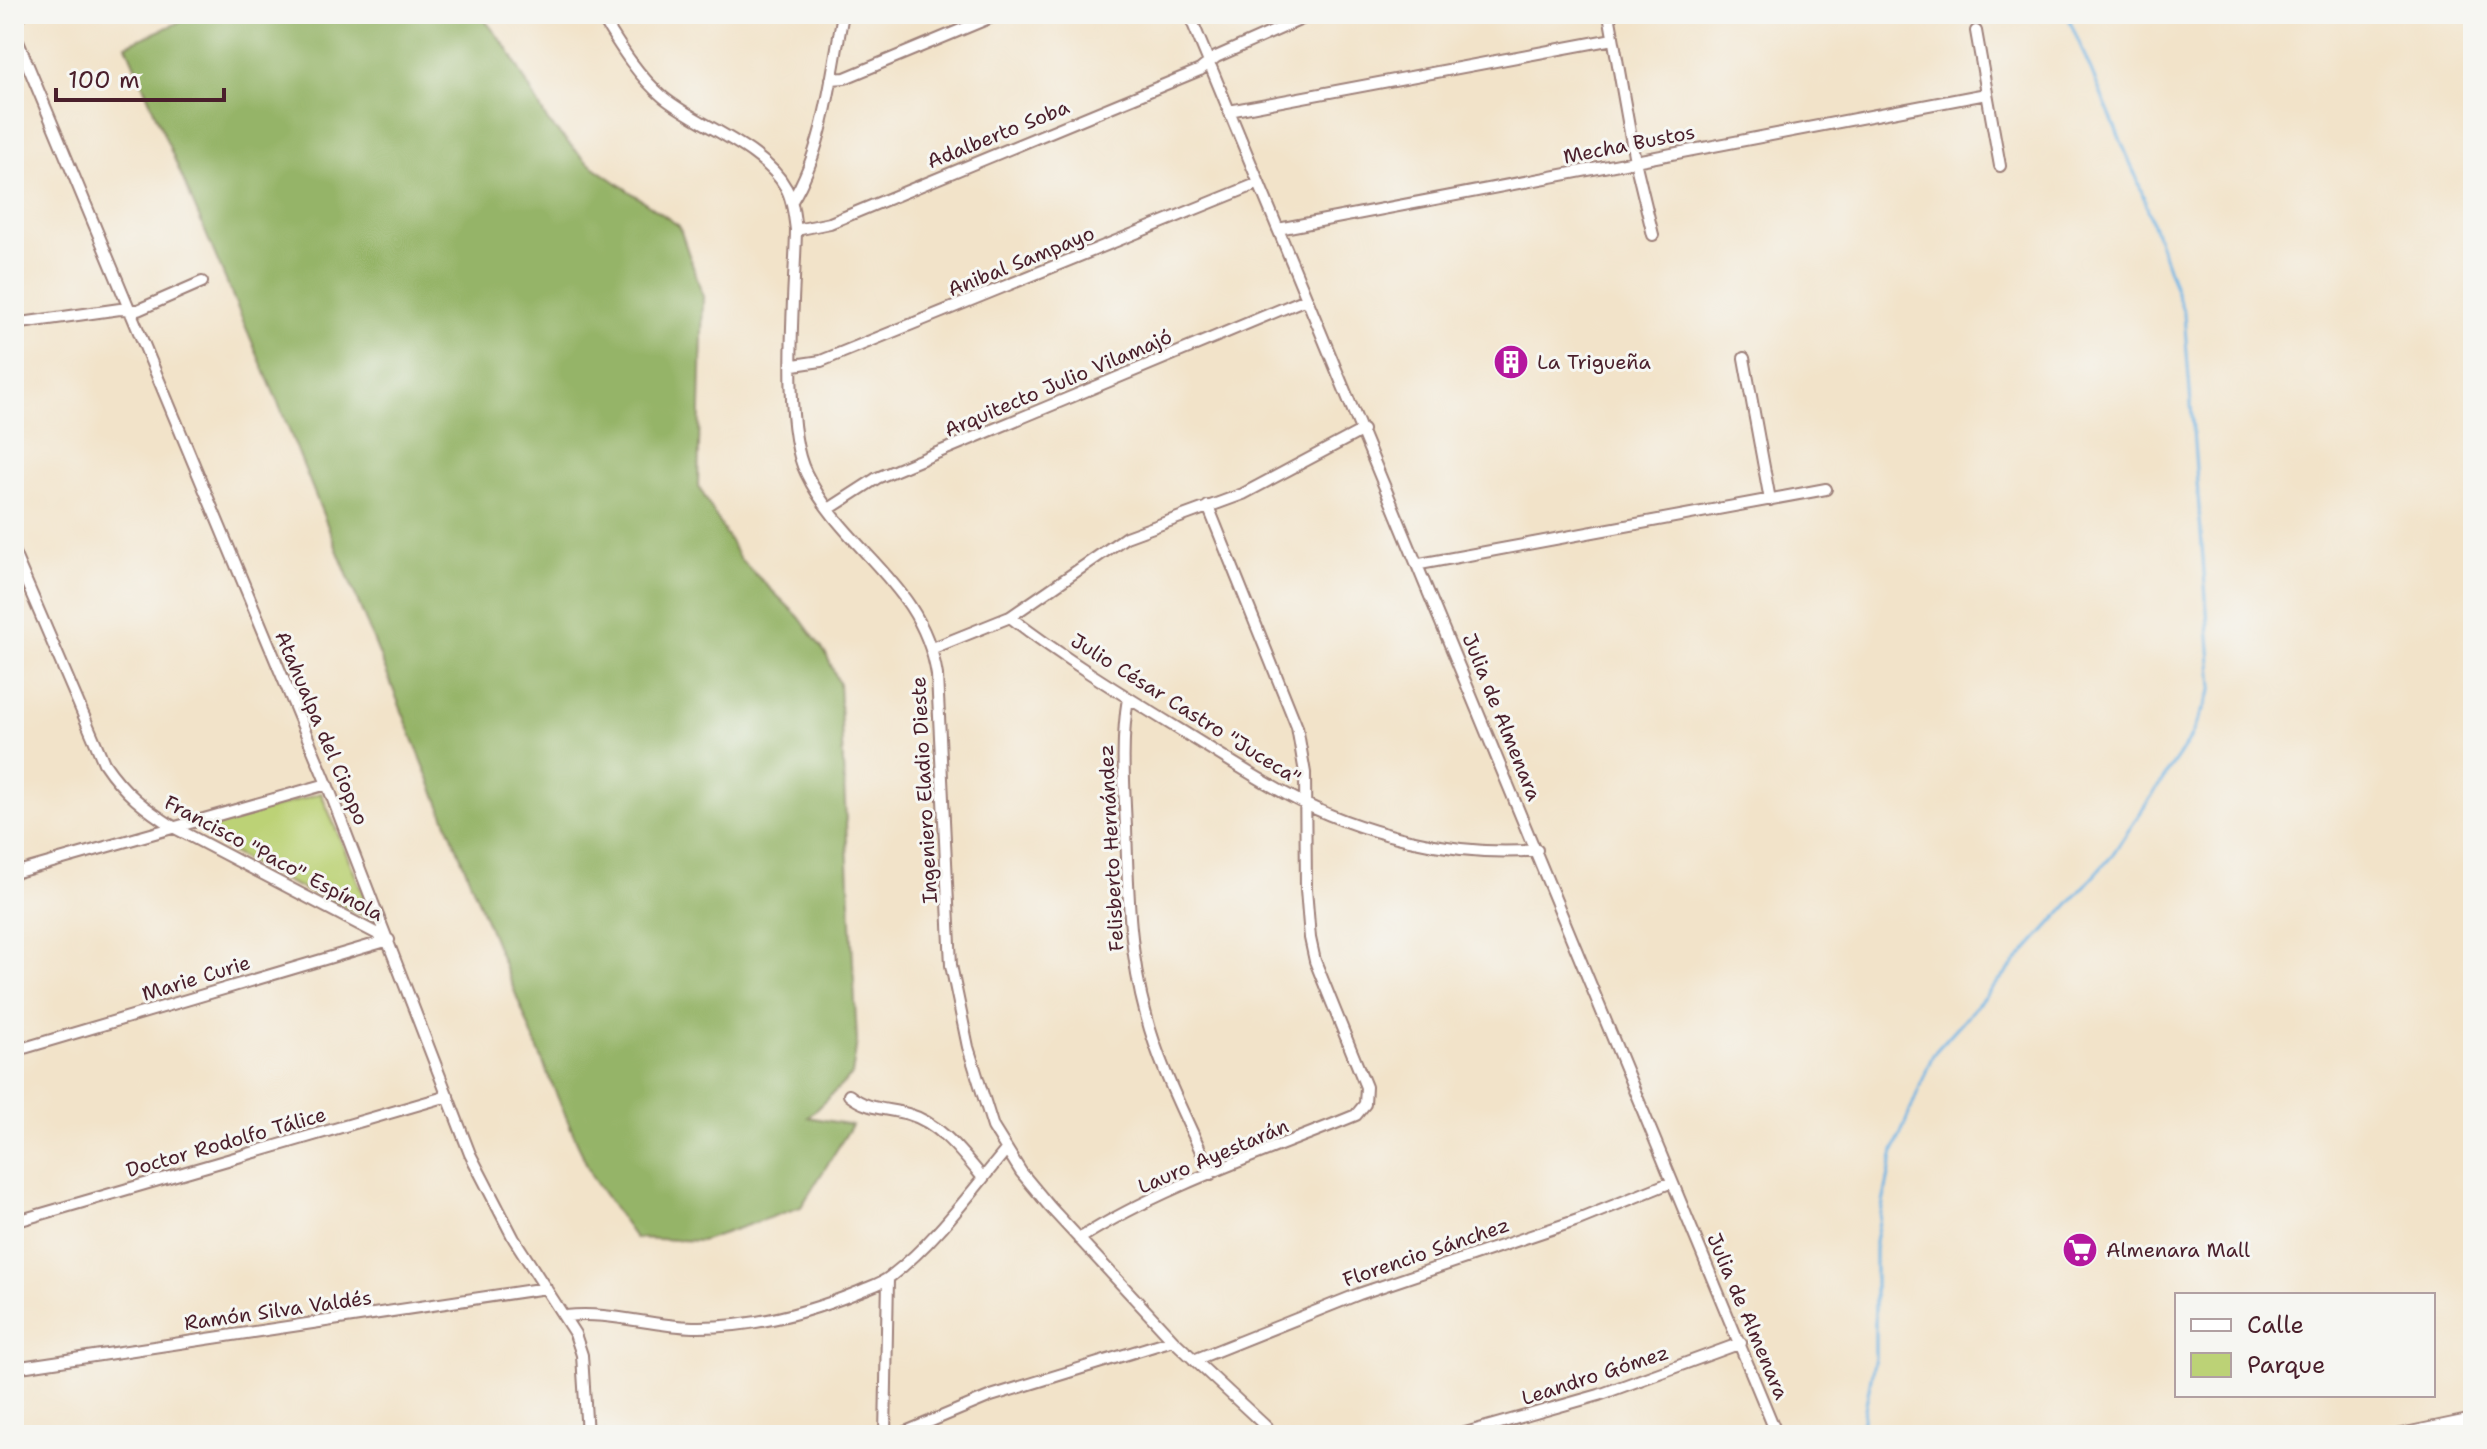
<svg xmlns="http://www.w3.org/2000/svg" width="2487" height="1449" font-family="'Shantell Sans',sans-serif">
<rect width="100%" height="100%" fill="#f6f6f2"/>
<filter id="ink" filterUnits="userSpaceOnUse"><feTurbulence type="fractalNoise" baseFrequency=".0125" numOctaves="2"/><feDisplacementMap in="SourceGraphic" scale="16" xChannelSelector="R" yChannelSelector="G"/><feConvolveMatrix kernelMatrix="1 2 1 2 8 2 1 2 1" color-interpolation-filters="sRGB"/></filter>
<filter id="wash" filterUnits="userSpaceOnUse"><feTurbulence type="fractalNoise" baseFrequency=".006" numOctaves="4" result="noise"/><feDisplacementMap in="SourceGraphic" scale="32" xChannelSelector="R" yChannelSelector="G"/><feGaussianBlur stdDeviation="1.8" result="paint"/><feColorMatrix in="noise" values="0 0 0 0 0 0 0 0 0 0 0 0 0 0 0 0 0 1.4 0 .05"/><feComposite in="paint" operator="in"/></filter>
<g filter="url(#wash)">
<rect width="100%" height="100%" fill="#f2e3c9"/>
<!-- green -->
<path fill="#bcd276" stroke="#837850" stroke-width="2" d="M321,793L374,920C333,903 230,860 202,830Z"/>
<!-- forest -->
<path fill="#95b467" stroke="#706a49" stroke-width="2" d="M198,14H476L484,19L508,49L548,122L587,162L679,226L703,296L698,485L740,559L799,617L826,654L839,683L857,1041L852,1075L808,1117L852,1125L801,1207L701,1241L635,1238L592,1177L549,1077L281,410L126,45Z"/>
<g fill="none" stroke-linecap="round" stroke-linejoin="round">
<!-- stream -->
<path stroke="#6cb2e3" stroke-width="3" d="M1860,1435L1875,1357V1241L1894,1151L1933,1054L2110,858L2188,742L2213,688L2184,314L2138,181L2067,14"/>
</g>
</g>
<g filter="url(#ink)">
<g fill="none" stroke-linecap="round" stroke-linejoin="round">
<defs>
<path id="street" d="M600,14C618,43 636,74 663,97C698,126 764,147 786,188C793,200 794,216 796,230C795,290 781,423 806,473C844,552 922,581 937,675L951,965L968,1047L993,1127L1021,1172L1050,1207L1173,1340L1275,1435
M1189,14L1777,1435
M1609,14L1635,161L1653,235
M14,25L22,14
M1976,31L2000,166
M14,32L327,784L470,1154L514,1239L575,1334L582,1355L587,1435
M831,79L845,78L999,14
M1229,111L1613,39
M792,201C825,147 831,75 843,14
M1278,229L1986,94
M796,230L830,223L1200,70L1216,57L1313,14
M14,324L120,309L138,310L202,282
M1744,358L1770,500
M794,365L821,361L1259,183
M829,509L877,478L1306,299
M14,553L104,763C124,793 145,809 175,828L389,940
M1420,564L1826,489
M1010,617C1063,658 1120,693 1177,728C1213,750 1249,774 1286,794C1357,833 1456,858 1537,850
M933,648L1010,617L1126,537L1243,494L1363,430
M1128,698C1121,740 1124,784 1126,827C1128,890 1129,954 1146,1015C1160,1070 1189,1123 1211,1174
M14,873L327,784
M14,1051L389,940
M849,1095C868,1110 885,1108 908,1114C940,1123 962,1153 983,1178
M14,1222L448,1096
M1079,1239C1164,1185 1264,1153 1356,1115L1365,1104L1366,1087L1315,961L1310,938L1306,889L1305,773L1297,727L1208,506
M566,1316C609,1311 649,1326 693,1327C751,1328 805,1314 858,1292C869,1287 882,1284 891,1276C936,1241 970,1193 1006,1150
M1194,1360L1359,1294L1578,1220L1672,1182
M14,1368L546,1288
M885,1435L888,1279
M898,1435L991,1396L1173,1340
M1458,1435L1599,1395L1741,1343
M2396,1435L2473,1419"/>
</defs>
<!-- street casing -->
<use href="#street" stroke="#9e817a" stroke-width="14"/>
<!-- street -->
<use href="#street" stroke="#fff" stroke-width="10"/>
</g>
</g>
<!-- icons -->
<defs>
<symbol id="building-disc" viewBox="-11 -11 22 22"><circle r="9.5" fill="#b5179e" stroke="#f6f6f2"/><path d="M-4-6H4V6H1V3H-1V6H-4ZM-2.5-4.3h1.7v1.8h-1.7ZM.8-4.3h1.7v1.8H.8ZM-2.5-1h1.7V.8h-1.7ZM.8-1h1.7V.8H.8Z" fill="#fff"/></symbol>
<symbol id="supermarket-disc" viewBox="-11 -11 22 22"><circle r="9.5" fill="#b5179e" stroke="#f6f6f2"/><path d="M-6-5.5h2.5l.6 2H6L4.5 2H-2.5L-4.4-4H-6ZM-1.5 3.2a1.3 1.3 0 1 0 .1 0ZM3 3.2a1.3 1.3 0 1 0 .1 0Z" fill="#fff"/></symbol>
</defs>
<g fill-rule="evenodd">
<use href="#building-disc" x="1491" y="342" width="40" height="40"/>
<use href="#supermarket-disc" x="2060" y="1230" width="40" height="40"/>
</g>
<g text-anchor="middle" dominant-baseline="central" stroke-width="6" stroke-linejoin="round" paint-order="stroke">
<!-- street labels -->
<g font-size="20" fill="#4a1f2b" stroke="#f6f6f2">
<text transform="translate(998 134) rotate(-22)">Adalberto Soba</text>
<text transform="translate(1629 144) rotate(-11)">Mecha Bustos</text>
<text transform="translate(1021 261) rotate(-22)">Anibal Sampayo</text>
<text transform="translate(1058 383) rotate(-23)">Arquitecto Julio Vilamajó</text>
<text transform="translate(1186 709) rotate(32)">Julio César Castro "Juceca"</text>
<text transform="translate(1502 717) rotate(68)">Julia de Almenara</text>
<text transform="translate(322 728) rotate(67)">Atahualpa del Cioppo</text>
<text transform="translate(924 790) rotate(-93)">Ingeniero Eladio Dieste</text>
<text transform="translate(1111 848) rotate(-93)">Felisberto Hernández</text>
<text transform="translate(274 858) rotate(28)">Francisco "Paco" Espínola</text>
<text transform="translate(196 978) rotate(-17)">Marie Curie</text>
<text transform="translate(226 1142) rotate(-16)">Doctor Rodolfo Tálice</text>
<text transform="translate(1213 1156) rotate(-23)">Lauro Ayestarán</text>
<text transform="translate(1426 1252) rotate(-19)">Florencio Sánchez</text>
<text transform="translate(278 1310) rotate(-8)">Ramón Silva Valdés</text>
<text transform="translate(1748 1316) rotate(67)">Julia de Almenara</text>
<text transform="translate(1595 1375) rotate(-18)">Leandro Gómez</text>
</g>
<!-- poi labels -->
<g font-size="20" fill="#4a1f2b" stroke="#f6f6f2" text-anchor="start">
<text x="1537" y="362">La Trigueña</text>
<text x="2106" y="1250">Almenara Mall</text>
</g>
</g>
<!-- margin -->
<rect width="2487" height="1449" fill="none" stroke="#f6f6f2" stroke-width="48"/>
<!-- legend -->
<rect x="2175" y="1293" width="260" height="104" fill="#f6f6f2" stroke="#b1a0a2" stroke-width="2"/>
<rect x="2191" y="1319" width="40" height="12" fill="#ffffff" stroke="#b1a0a2" stroke-width="2"/>
<text x="2247" y="1333" font-size="24" fill="#4a1f2b">Calle</text>
<rect x="2191" y="1353" width="40" height="24" fill="#bcd276" stroke="#b1a0a2" stroke-width="2"/>
<text x="2247" y="1373" font-size="24" fill="#4a1f2b">Parque</text>
<!-- scale -->
<path d="M56 88v12h168v-12" fill="none" stroke="#4a1f2b" stroke-width="4"/>
<text x="68" y="88" font-size="24" fill="#4a1f2b" stroke="#f6f6f2" stroke-width="6" paint-order="stroke">100 m</text>
</svg>
